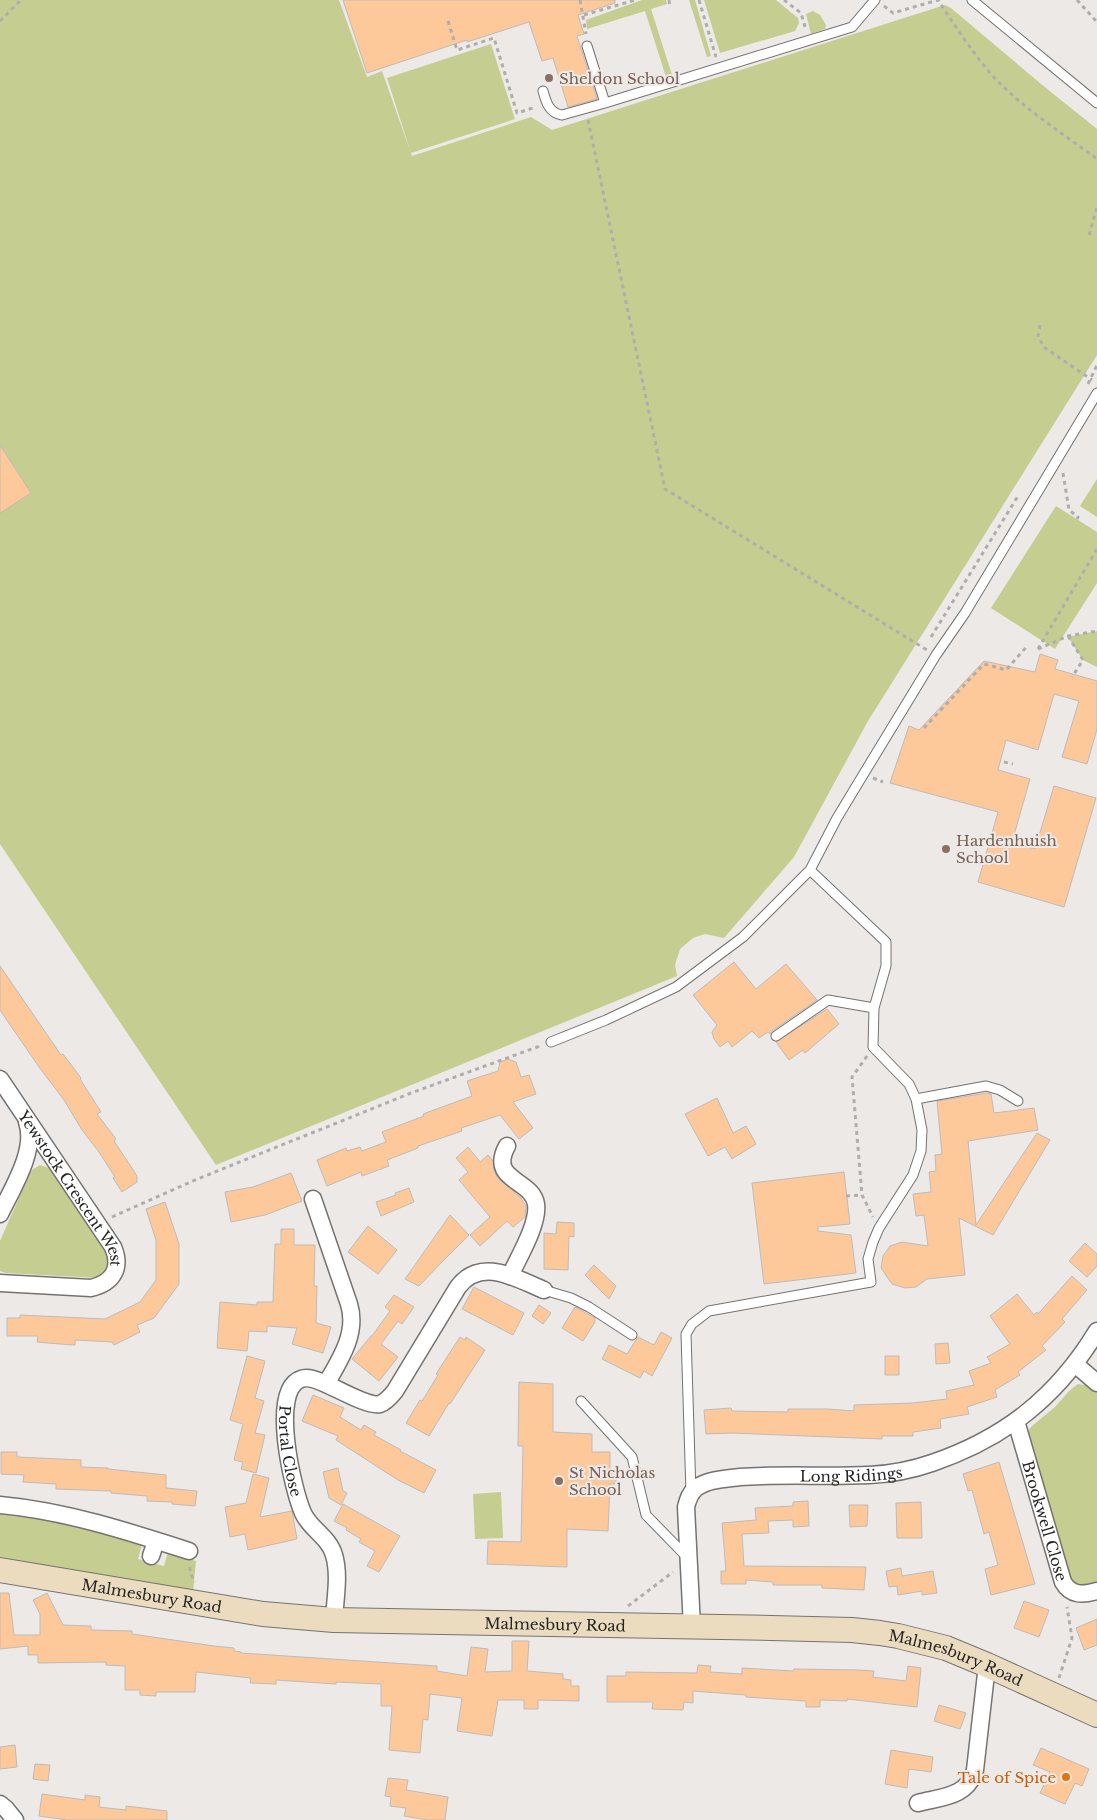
<svg xmlns="http://www.w3.org/2000/svg" width="1097" height="1820" font-family="'Libre Baskerville',serif">
<rect width="100%" height="100%" fill="#ece9e7"/>
<!-- green -->
<path fill="#c6cd90" d="M0,0H339L367,77L382,71L412,156L531,117L552,130L945,5L951,8L1041,84L1097,129V355L868,721L794,857L724,938L705,934L693,938L680,949L675,965L677,976L216,1165L0,844Z
M642,0H666L667,4L651,9L673,78L667,80L645,11L587,29L586,20Z
M689,0H695L711,56L707,57Z
M704,0H776L798,18L799,23L795,31L720,53Z
M813,11L820,15L826,25L825,29L811,34L806,14Z
M491,44L515,119L411,153L387,78Z
M1097,479V517L1080,506Z
M1056,506L1097,532V583L1055,649L991,608Z
M1097,631V667L1083,660L1068,637Z
M40,1165L49,1168L109,1255L107,1272L99,1278L6,1273L0,1271V1241L29,1175L32,1170Z
M1078,1384L1089,1386L1097,1392V1584L1089,1585L1076,1584L1068,1575L1029,1435V1429L1032,1426L1055,1407L1069,1391Z
M501,1492L503,1538L475,1539L473,1494Z
M0,1510L73,1523L142,1544L138,1559L164,1566L168,1552L196,1561L193,1592L0,1557Z"/>
<!-- building -->
<path fill="#fec99a" stroke="#bebbb9" d="M343,0H615V3L578,15L584,34L577,36L597,99L568,107L553,58L542,61L529,22L467,42V40L367,73Z
M0,445L31,493L0,513Z
M1040,654L1058,660L1055,669L1097,681V729L1087,764L1062,757L1079,701L1054,694L1038,750L1006,740L998,770L1030,779L1012,842L1035,849L1054,786L1096,798L1064,907L978,882L998,812L890,783L909,726L919,730L984,661L1035,672Z
M734,962L756,989L786,964L817,1000L772,1031L770,1034L768,1032L759,1038L752,1031L732,1047L728,1041L720,1047L714,1039L712,1032L717,1025L693,995Z
M0,966L61,1055L63,1054L81,1078L80,1079L101,1112L97,1114L116,1139L114,1141L137,1176V1182L122,1192L113,1178L115,1177L99,1152L82,1130L64,1100L39,1067L0,1010Z
M827,1009L839,1024L805,1053L803,1050L789,1060L776,1042Z
M508,1059L516,1062L521,1077L529,1075L536,1094L513,1102L533,1128L519,1139L500,1115L461,1128L462,1131L418,1146V1148L387,1160L389,1166L362,1176L361,1172L327,1186L317,1160L346,1148L347,1151L360,1147L362,1151L386,1142L382,1132L424,1116L423,1114L472,1096L467,1081L498,1071L500,1062Z
M987,1093L991,1094L994,1113L1034,1108L1038,1130L968,1141L976,1225L1037,1133L1050,1140L993,1235L959,1218L965,1275L927,1279L916,1287L905,1288L892,1284L881,1268L883,1256L890,1246L902,1242L928,1246L924,1215L916,1216L913,1194L931,1192L929,1172L936,1171L935,1155L942,1154L937,1101Z
M717,1098L733,1133L746,1126L756,1144L732,1159L725,1147L708,1156L685,1114Z
M468,1147L480,1162L488,1155L493,1161L494,1171L498,1178L520,1197L526,1206L525,1217L513,1227L507,1221L480,1246L470,1235L490,1217L459,1180L468,1172L456,1158Z
M844,1172L850,1224L818,1227V1231L851,1235L856,1273L764,1284L752,1183Z
M291,1173L302,1201L265,1215L231,1222L225,1192L253,1187Z
M409,1188L414,1202L381,1216L376,1202L396,1195L395,1193Z
M165,1202L179,1244V1284L154,1318L137,1325L140,1332L114,1345L112,1342L75,1340V1345L60,1344L37,1342L38,1336H7V1318H20V1315L105,1319L140,1302L156,1280V1240L146,1209Z
M450,1215L469,1235L442,1262L419,1286L405,1279Z
M557,1222L574,1223V1237L569,1236L568,1270L544,1269V1233L556,1234Z
M368,1226L397,1250L378,1274L348,1252Z
M281,1229H294V1245H315L314,1286H317L316,1323L331,1327L323,1353L292,1344L297,1328L267,1326V1332L249,1331L247,1351L217,1348L220,1302L257,1305V1302H273L275,1244H281Z
M1085,1243L1097,1254V1266L1087,1277L1069,1261Z
M594,1265L616,1286L609,1299L585,1275Z
M1072,1276L1087,1290L1062,1319L1065,1322L1042,1346L1046,1350L1018,1372L1020,1375L995,1390L997,1397L967,1407L969,1414L940,1419L941,1428L913,1432V1436H882V1439L731,1433L706,1434L704,1410L731,1408L732,1411L788,1412V1409H828L854,1411V1405L913,1403L947,1399L946,1391L974,1385L969,1371L991,1363L987,1357L1010,1344L990,1316L1017,1294L1034,1315L1037,1312L1038,1314Z
M474,1287L524,1313L513,1335L462,1309Z
M394,1295L414,1307L402,1324L398,1321L381,1344L398,1357L379,1381L352,1359L371,1336H372L390,1311L385,1307Z
M539,1305L551,1313L543,1324L532,1316Z
M575,1307L595,1318V1322L583,1341L562,1328Z
M661,1332L672,1338L652,1376L644,1371L640,1378L602,1359L609,1345L627,1354L638,1337L654,1345Z
M460,1337L465,1340L466,1337L485,1350L450,1404L449,1403L429,1436L406,1423L420,1400L422,1401L438,1375L436,1374Z
M948,1343L950,1363L936,1364L935,1344Z
M247,1356L265,1361L255,1398L264,1401L255,1433L265,1435L256,1473L241,1469L243,1462L234,1460L243,1424L230,1420Z
M885,1356H899V1375H885Z
M519,1382L553,1384V1432L592,1434V1452H610V1470H616V1484H610L608,1531L567,1529V1567L487,1564L488,1541L521,1542L523,1446H518Z
M313,1395L344,1408L340,1417L361,1430L364,1425L376,1432L374,1435L401,1450L400,1451L436,1470L424,1493L398,1480L336,1440L338,1436L302,1421Z
M1,1452H17V1457L81,1460V1467L108,1468V1469L166,1475V1488L197,1491L195,1506L172,1504V1502L147,1501V1496L111,1493V1491L56,1489V1484L23,1482L24,1475L1,1474Z
M999,1462L1035,1584L991,1595L985,1569L998,1565L989,1532L984,1534L972,1490L968,1491L963,1474Z
M338,1468L343,1491L347,1493L341,1505L329,1498L323,1472Z
M253,1474L269,1478L260,1517L292,1511L297,1539L248,1550L245,1534L230,1537L225,1507L246,1503Z
M808,1501L809,1526L793,1527V1520L768,1521L769,1533L742,1534L744,1566L866,1567L864,1590L822,1588V1585H773V1582L746,1580V1584H721V1571H726L722,1523L756,1520L755,1508L793,1506V1502Z
M921,1502L922,1538H897L896,1503Z
M343,1504L400,1536L379,1572L367,1566L375,1551L359,1542L361,1539L346,1530L347,1528L334,1521Z
M849,1505H868L867,1526L850,1527Z
M901,1568L902,1576L933,1571L937,1593L922,1595V1591L898,1595L897,1586L889,1587L886,1571Z
M0,1593H9L14,1635H40V1614L33,1600L47,1593L63,1625L91,1626V1630L132,1631V1634L214,1646L234,1648V1651L241,1652V1653L437,1666V1671L467,1676L471,1647L488,1649L485,1672L512,1671V1641H529L527,1671L563,1674V1679L571,1680V1686H579V1701L538,1700V1709H524V1700H498L492,1736L457,1731L462,1698L430,1694L428,1720L423,1719L420,1753L389,1750L392,1706H381V1684L336,1682V1684L276,1680V1684L250,1683L251,1678L196,1672L195,1692H156V1696L140,1695V1690H125V1666L106,1665V1662L38,1663V1655H28V1646L0,1649Z
M1024,1601L1049,1610L1039,1637L1014,1628Z
M1097,1619V1645L1084,1650L1076,1628Z
M698,1665L711,1666L710,1672L742,1674V1668L793,1671L794,1669L859,1670L874,1671L873,1677L906,1681L908,1666L921,1668L917,1707L847,1699V1701L820,1700V1707H806V1701L746,1697V1695L693,1691V1703L684,1702L683,1710L652,1709L653,1702H607V1676H626V1672L697,1673Z
M939,1705L966,1713L960,1729L934,1721Z
M15,1745L17,1767L0,1769V1747Z
M1041,1748L1089,1769L1082,1786L1075,1783L1065,1804L1040,1793L1050,1772L1033,1765Z
M891,1750L933,1757L931,1772L909,1769L907,1788L885,1784Z
M35,1764L50,1765L48,1781L33,1779Z
M388,1778L408,1780L406,1790L448,1797L445,1820H427L404,1816L406,1808L390,1806L391,1797L385,1796Z
M42,1794L85,1800V1795L100,1797L99,1807L126,1810V1806L167,1811V1820H67L39,1816Z"/>
<g fill="none" stroke-linecap="round" stroke-linejoin="round">
<defs>
<path id="service" d="M972,0L1097,103
M587,46L605,103L852,27L875,0
M543,91C546,102 549,113 562,115L605,103
M776,1036L828,1000L874,1008
M551,1042L606,1020L676,987L743,937L810,870L837,818L863,775L936,655L965,613L1097,393
M916,1099L986,1086L1000,1090L1018,1101
M544,1290L571,1298L589,1307L632,1335
M581,1401L632,1457L646,1515L687,1557
M691,1493L686,1334L692,1324L709,1311L871,1282L868,1259L873,1242L879,1228L913,1175L921,1151L922,1130L916,1099L909,1084L873,1047L874,1008L886,966V942L810,870"/>
<g id="minor">
<path id="s1" d="M0,1079L113,1247C122,1268 113,1283 91,1288L0,1283"/>
<path d="M507,1146C488,1181 532,1179 536,1204C539,1224 518,1258 510,1276"/>
<path id="s2" d="M313,1199L349,1304C358,1333 340,1360 326,1384C319,1381 309,1376 301,1379C269,1390 293,1490 303,1513C310,1529 329,1537 334,1555C340,1575 335,1599 334,1620"/>
<path d="M0,1214C12,1189 37,1150 27,1122"/>
<path d="M1075,1364L1097,1383"/>
<path d="M326,1384C338,1389 369,1407 380,1404C386,1402 391,1396 395,1391L458,1287C481,1256 517,1279 544,1290"/>
<path id="s3" d="M1016,1421L1063,1582C1071,1596 1083,1595 1097,1591"/>
<path d="M0,1505C65,1511 127,1531 189,1551"/>
<path d="M151,1556L156,1541"/>
<path id="s4" d="M692,1627L686,1507C688,1499 690,1493 696,1488C709,1479 726,1479 740,1477C783,1474 826,1477 869,1475C891,1474 912,1470 932,1463C1005,1438 1057,1397 1097,1331"/>
<path d="M918,1803C941,1797 968,1797 975,1770L987,1665"/>
<path d="M0,1804L6,1809L15,1820"/>
</g>
<g id="secondary">
<path id="s5" d="M0,1570L263,1614L334,1620L771,1628L852,1630L880,1633L898,1636L946,1648L987,1665L1097,1715"/>
</g>
</defs>
<!-- service casing -->
<use href="#service" stroke="#757270" stroke-width="11"/>
<!-- minor casing -->
<use href="#minor" stroke="#757270" stroke-width="19"/>
<!-- secondary casing -->
<use href="#secondary" stroke="#757270" stroke-width="26"/>
<!-- path -->
<path stroke="#b0aeac" stroke-width="3" stroke-dasharray="4 4" stroke-linecap="butt" d="M580,0L586,34
M669,0L670,8
M699,0L716,57
M784,0L801,13L806,30
M1077,0L1097,22
M884,6L893,13L938,0C955,26 972,52 992,75C1022,108 1062,133 1097,159
M584,15L635,0
M0,21L21,0
M448,21L457,50L494,38L517,113L536,107
M588,120L665,489L927,650
M1089,235L1097,207
M1040,325L1038,337L1045,348L1092,380
M1088,384L1097,365
M1063,473L1069,510L1078,517L1077,519
M1068,636L1083,660L1072,677
M931,637L1018,496
M1038,649L1097,549
M1038,649L1068,636L1097,631
M924,728L984,664L1006,670L1028,645
M1004,762L1013,764
M873,778L883,782
M867,1056L852,1077L862,1195L873,1217
M846,1196L862,1195
M112,1217L195,1180L411,1093L540,1046
M190,1567V1573L195,1582
M628,1606L673,1572
M1059,1678L1072,1638L1067,1607"/>
<!-- service -->
<use href="#service" stroke="#fff" stroke-width="9"/>
<!-- minor -->
<use href="#minor" stroke="#fff" stroke-width="16"/>
<!-- secondary -->
<use href="#secondary" stroke="#ebdcbf" stroke-width="24"/>
</g>
<!-- markers -->
<g fill="#8d6e63" stroke="#ece9e7" stroke-width="2">
<circle cx="549" cy="78" r="5"/>
<circle cx="946" cy="849" r="5"/>
<circle cx="559" cy="1481" r="5"/>
</g>
<circle fill="#e8710a" stroke="#ece9e7" stroke-width="2" cx="1066" cy="1777" r="5"/>
<g text-anchor="middle" dominant-baseline="central" stroke-width="4" stroke-linejoin="round" paint-order="stroke">
<!-- education labels -->
<g font-size="15" fill="#785e54" stroke="#ece9e7" text-anchor="start">
<text x="559" y="78">Sheldon School</text>
<text x="956" y="840">Hardenhuish<tspan x="956" dy="17">School</tspan></text>
<text x="569" y="1472">St Nicholas<tspan x="569" dy="17">School</tspan></text>
</g>
<!-- street labels -->
<g font-size="15" fill="#262524" stroke="#ece9e7">
<text stroke="none"><textPath href="#s1" startOffset="131">Yewstock Crescent West</textPath></text>
<text stroke="none"><textPath href="#s2" startOffset="301">Portal Close</textPath></text>
<text stroke="none"><textPath href="#s4" startOffset="299">Long Ridings</textPath></text>
<text stroke="none"><textPath href="#s3" startOffset="104">Brookwell Close</textPath></text>
<text stroke="none"><textPath href="#s5" startOffset="154">Malmesbury Road</textPath></text>
<text stroke="none"><textPath href="#s5" startOffset="559">Malmesbury Road</textPath></text>
<text stroke="none"><textPath href="#s5" startOffset="964">Malmesbury Road</textPath></text>
</g>
<!-- food labels -->
<g font-size="15" fill="#c56008" stroke="#ece9e7" text-anchor="end">
<text x="1056" y="1777">Tale of Spice</text>
</g>
</g>
</svg>
